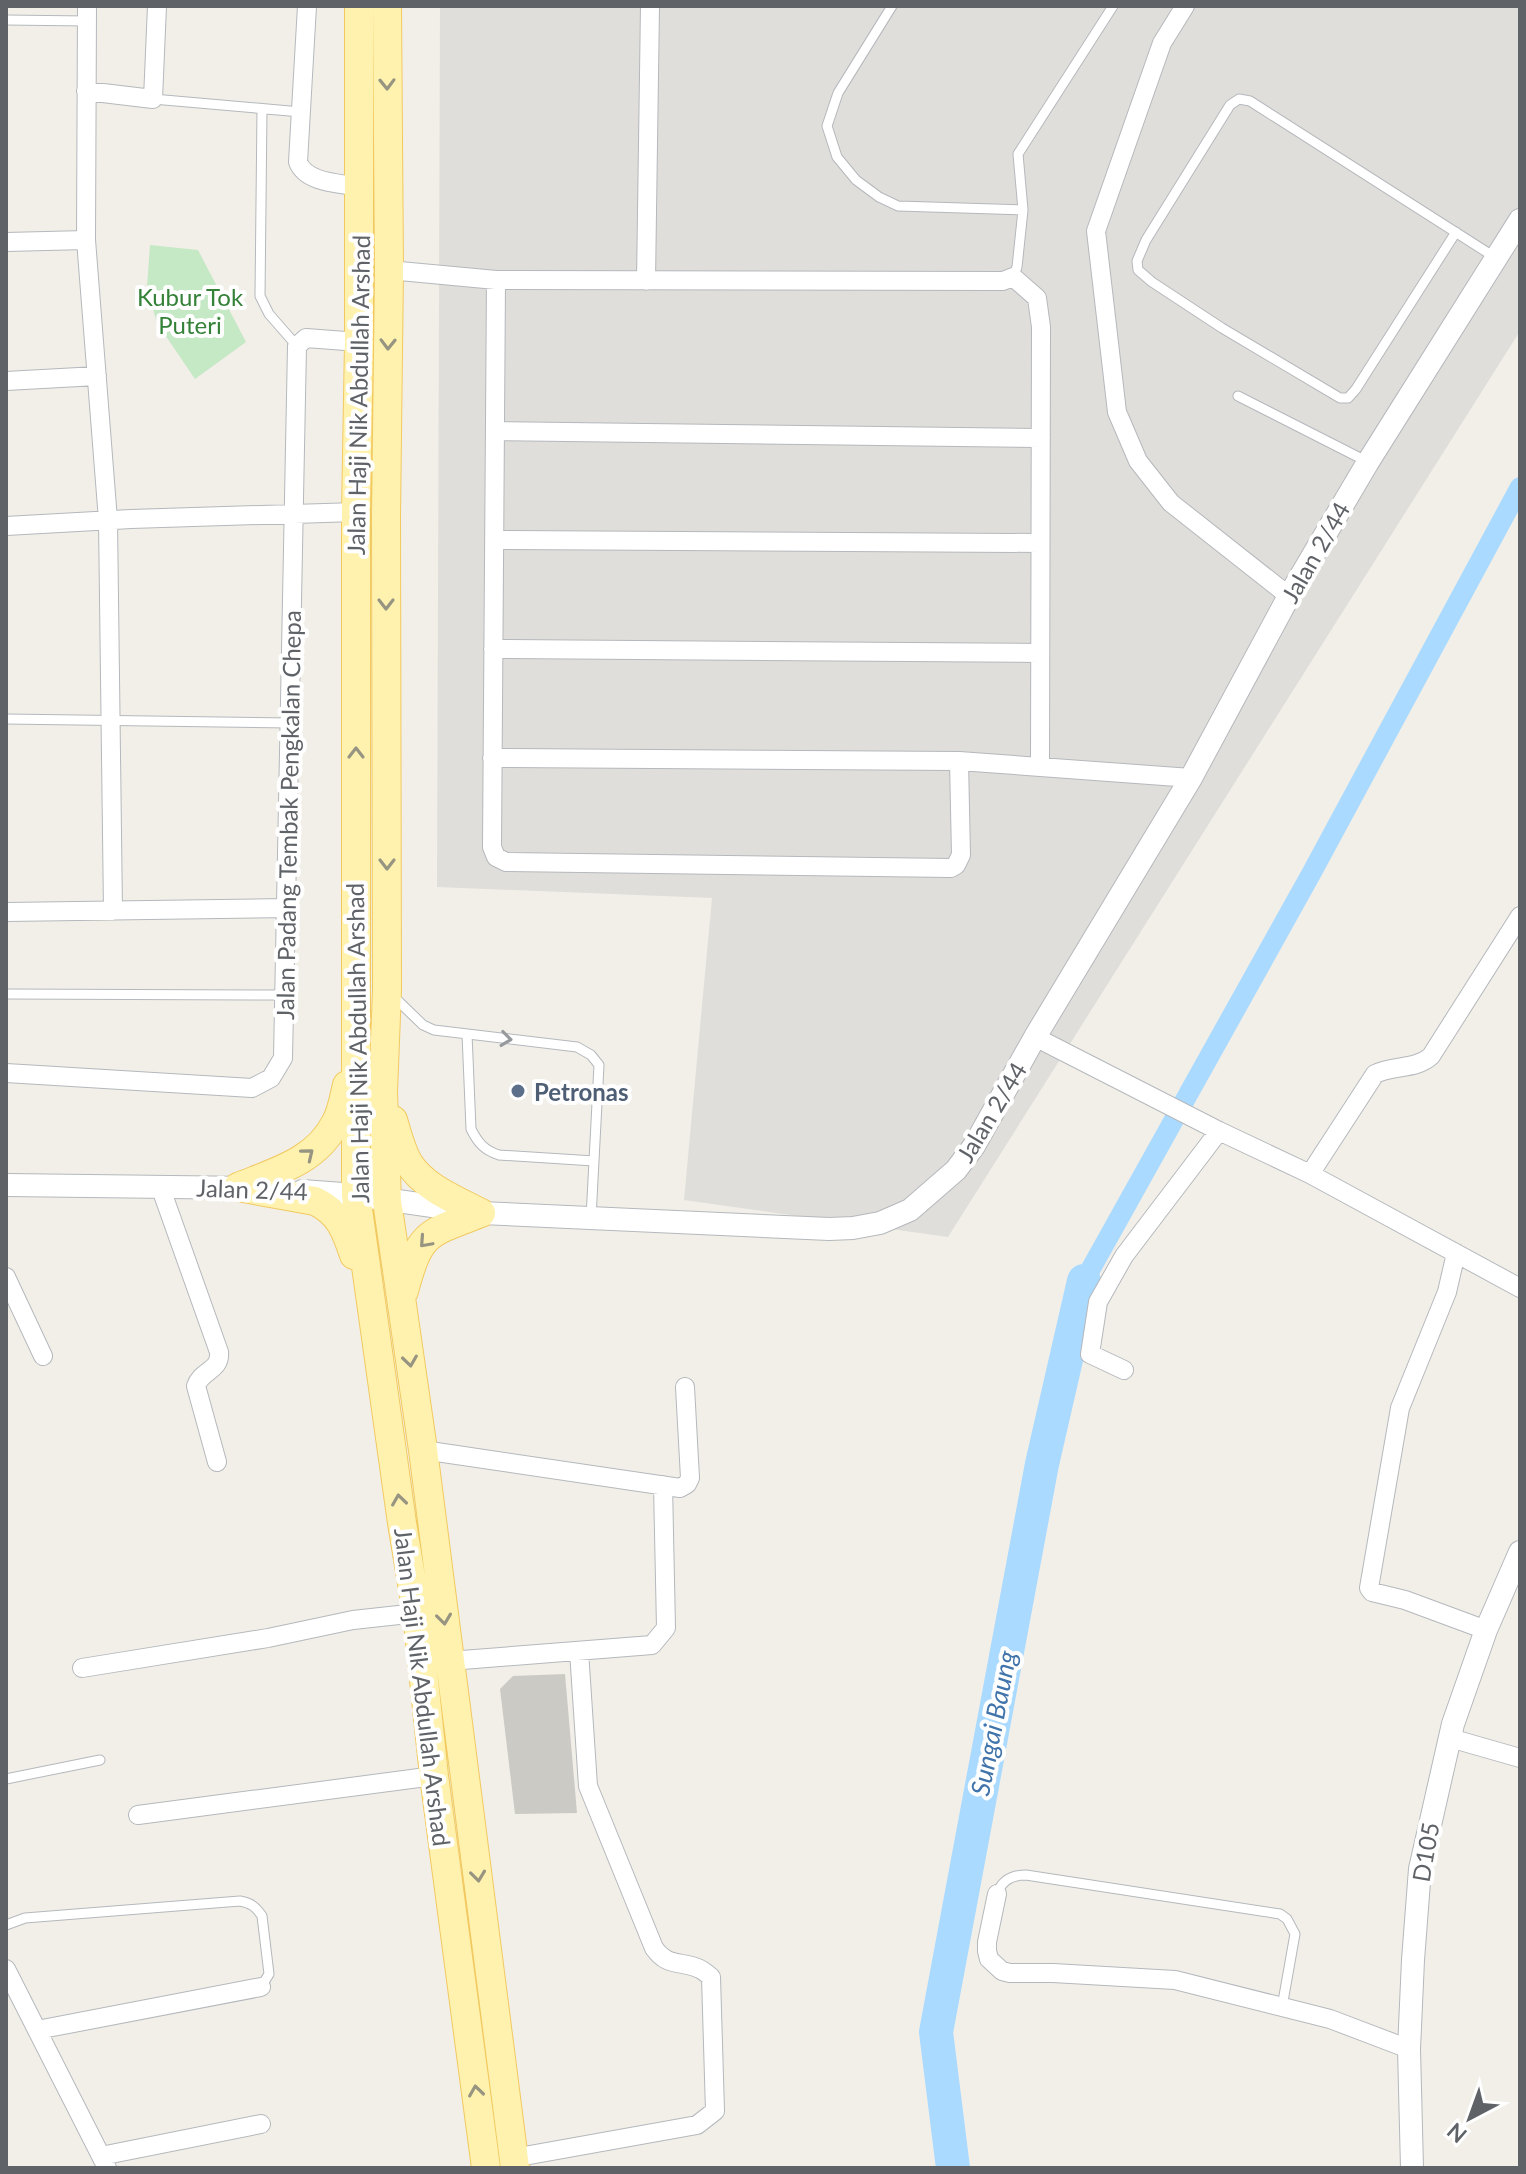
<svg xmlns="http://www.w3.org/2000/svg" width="1526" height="2174" font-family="Lato,sans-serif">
<rect width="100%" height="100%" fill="#f1efe8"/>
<!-- industrial -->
<path fill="#e0deda" d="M440,6H1520V331L948,1237L684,1200L712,898L437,887Z"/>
<!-- green -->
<path fill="#c5e8c5" d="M150,245L198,250L246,342L195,379L157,323L147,287Z"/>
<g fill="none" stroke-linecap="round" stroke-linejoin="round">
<!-- canal -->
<path stroke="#aadaff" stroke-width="20" d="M1084,1281L1311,874L1520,487"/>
<!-- river -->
<path stroke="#aadaff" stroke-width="34" d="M953,2168L936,2032L1042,1464L1084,1281"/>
</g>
<!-- building -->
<path fill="#cccac5" d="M565,1674L577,1813L515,1814L500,1689L513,1676Z"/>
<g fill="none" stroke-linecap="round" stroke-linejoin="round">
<defs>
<path id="service" d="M892,6L838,93L827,126L837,157L856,180L879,197L898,206L1023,210
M6,20L87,21
M153,99L301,112
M262,109L260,296L269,314L297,346
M1456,232L1356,389L1348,398H1340L1222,328L1152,282L1138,270L1137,261L1146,240L1230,105L1239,99L1250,101L1496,258
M1013,277L1017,267L1023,210L1018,154L1113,6
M1238,396L1368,462
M6,719L289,723
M6,994L284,995
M393,996L423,1025L434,1030L577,1047L591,1055L599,1065L591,1218
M467,1034L471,1129C478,1143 484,1150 499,1155L594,1161
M6,1779L100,1760
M997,1894C1002,1880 1012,1875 1026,1875L1280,1914L1287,1919L1295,1934L1282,2007
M6,1925L25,1918L240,1901C251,1903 256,1907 262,1916L269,1974L261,1987"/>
<path id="minor" d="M87,6L86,240L108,520L113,911
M307,6L298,162C306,183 339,183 359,187
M1185,6L1162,43L1096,231L1117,412L1138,461L1171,503L1289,596
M86,91L153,99L157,6
M6,242L86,240
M389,270L496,280L1003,281L1013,277L1037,298L1041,327L1040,767
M496,280L492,847L496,857L506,862L951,868L956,865L961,855L959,761
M646,281L650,6
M6,381L97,376
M495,431L1041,438
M6,526L131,519L356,512
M494,540L1040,543
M493,649L1040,653
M492,758L959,761L1191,778
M6,912L286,908
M1035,1037L1219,1131L1310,1174L1520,1288
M6,1073L252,1088L271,1078L283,1058L297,346L306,338L359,342
M1310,1174L1375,1074C1392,1065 1416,1070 1431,1056L1520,916
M160,1186L219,1352C221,1371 201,1370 196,1386L217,1462
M1456,1253L1447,1292L1400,1408L1369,1588L1372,1592L1405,1600L1486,1630
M6,1277L43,1356
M1124,1370L1090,1354L1098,1302L1124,1256L1219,1131
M423,1450L680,1488L687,1484L690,1478L685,1387
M449,1661L652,1645L666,1628L663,1485
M82,1668L268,1638L353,1620L417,1613
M1450,1738L1520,1758
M138,1815L434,1776
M997,1894L987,1942V1951L989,1959L1002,1971L1010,1973H1053L1175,1980L1330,2019L1409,2049
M6,1969L107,2168
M37,2030L261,1987
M101,2156L261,2124
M513,2158L697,2125L715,2111L711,1977C710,1976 701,1969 700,1969C681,1960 668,1968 654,1948L588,1786L579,1651"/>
<path id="tertiary" d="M6,1185L252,1188
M302,1191L356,1195L481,1213L829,1229L853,1228L880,1223L910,1210L956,1170L974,1146L1035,1037L1191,778L1289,596L1368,462L1520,220
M1412,2168L1409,2049L1413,1960L1420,1869L1453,1724L1486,1630L1520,1552"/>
<path id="primary" d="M359,6V342L356,512V1195L402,1523L417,1613L434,1776L486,2168
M387,6L389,270L386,517L387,990L383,1092L387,1201L423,1450L515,2168
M393,1120C397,1133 401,1150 408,1162C424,1188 456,1200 481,1213
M238,1187L315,1201C340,1213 346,1231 354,1255
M238,1187C275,1172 317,1161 336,1122C342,1111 344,1097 347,1085
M404,1291C420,1232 426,1234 481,1213"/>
</defs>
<!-- service casing -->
<use href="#service" stroke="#b5b8bc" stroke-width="11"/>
<!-- minor casing -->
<use href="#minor" stroke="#b5b8bc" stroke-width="20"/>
<!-- tertiary casing -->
<use href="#tertiary" stroke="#b5b8bc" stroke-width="24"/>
<!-- primary casing -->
<use href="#primary" stroke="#f2c960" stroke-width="30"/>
<!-- service -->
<use href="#service" stroke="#fff" stroke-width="9"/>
<!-- minor -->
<use href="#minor" stroke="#fff" stroke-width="18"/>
<!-- tertiary -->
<use href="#tertiary" stroke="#fff" stroke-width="22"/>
<!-- primary -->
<use href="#primary" stroke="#fff2af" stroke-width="28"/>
</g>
<!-- one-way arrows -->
<defs><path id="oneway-chevron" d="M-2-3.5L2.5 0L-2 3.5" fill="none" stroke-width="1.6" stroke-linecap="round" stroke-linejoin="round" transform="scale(2)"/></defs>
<g stroke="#979581">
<use href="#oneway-chevron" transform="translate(387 84) rotate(89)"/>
<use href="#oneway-chevron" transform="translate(388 344) rotate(91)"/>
<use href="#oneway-chevron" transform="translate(386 604) rotate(90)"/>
<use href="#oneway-chevron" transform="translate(356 753) rotate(-90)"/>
<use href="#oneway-chevron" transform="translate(387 864) rotate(90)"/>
<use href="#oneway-chevron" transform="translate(308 1154) rotate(-39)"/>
<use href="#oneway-chevron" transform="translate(425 1242) rotate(132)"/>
<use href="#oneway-chevron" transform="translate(410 1361) rotate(82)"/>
<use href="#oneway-chevron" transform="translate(399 1500) rotate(-98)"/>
<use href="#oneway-chevron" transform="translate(444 1619) rotate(83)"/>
<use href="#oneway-chevron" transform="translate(478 1876) rotate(83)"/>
<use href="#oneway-chevron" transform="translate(476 2091) rotate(-98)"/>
</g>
<use stroke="#979a9d" href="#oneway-chevron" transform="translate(506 1039) rotate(7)"/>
<!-- markers -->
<circle fill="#5c6f8a" stroke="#fff" stroke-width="3" cx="518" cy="1091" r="8"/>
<g text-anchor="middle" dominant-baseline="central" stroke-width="8" stroke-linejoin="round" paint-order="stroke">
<!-- park labels -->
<g font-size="24" fill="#348238" stroke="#fff">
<text x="190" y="296">Kubur Tok<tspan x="190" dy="28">Puteri</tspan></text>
</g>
<!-- street labels -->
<g font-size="24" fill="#5f6368" stroke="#fff">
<text transform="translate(358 395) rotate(-89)">Jalan Haji Nik Abdullah Arshad</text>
<text transform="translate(1315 552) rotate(-60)">Jalan 2/44</text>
<text transform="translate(288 815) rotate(-89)">Jalan Padang Tembak Pengkalan Chepa</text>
<text transform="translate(357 1043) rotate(-91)">Jalan Haji Nik Abdullah Arshad</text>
<text transform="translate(991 1112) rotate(-59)">Jalan 2/44</text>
<text transform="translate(252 1189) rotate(2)">Jalan 2/44</text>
<text transform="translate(423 1687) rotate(83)">Jalan Haji Nik Abdullah Arshad</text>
<text transform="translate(1425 1852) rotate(-80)">D105</text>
</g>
<!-- service labels -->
<g font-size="24" font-weight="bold" fill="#4e5e75" stroke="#fff" text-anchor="start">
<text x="534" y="1091">Petronas</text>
</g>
<!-- water labels -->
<g font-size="26" font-style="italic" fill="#4174aa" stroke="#fff">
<text transform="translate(993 1723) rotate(-79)">Sungai Baung</text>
</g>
</g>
<!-- border -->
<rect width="1526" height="2174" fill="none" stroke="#5f6368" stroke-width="16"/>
<!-- north arrow -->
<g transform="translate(1470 2118) rotate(221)" stroke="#ffffff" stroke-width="6" paint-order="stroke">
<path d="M0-6L14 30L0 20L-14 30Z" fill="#5f6368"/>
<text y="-12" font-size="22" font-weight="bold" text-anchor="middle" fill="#5f6368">N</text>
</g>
</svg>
